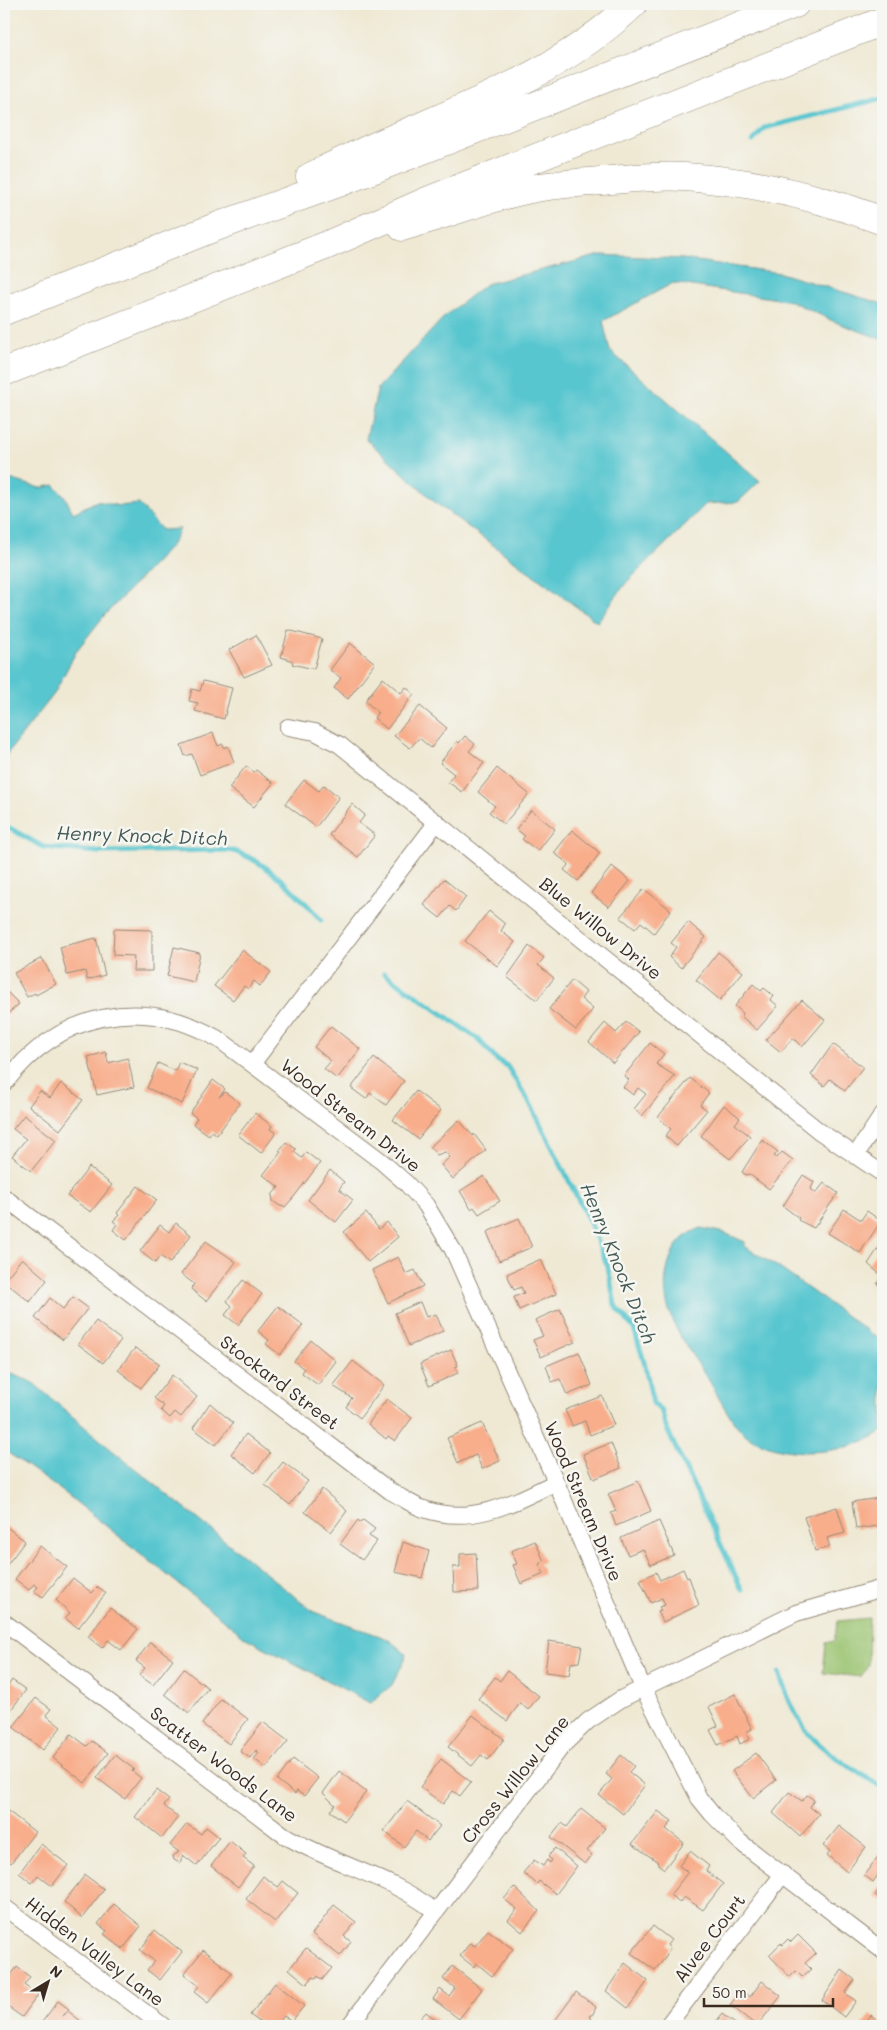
<svg xmlns="http://www.w3.org/2000/svg" width="887" height="2030" font-family="Mali,sans-serif">
<rect width="100%" height="100%" fill="#f6f6f2"/>
<filter id="ink" filterUnits="userSpaceOnUse"><feTurbulence type="fractalNoise" baseFrequency=".02" numOctaves="2"/><feDisplacementMap in="SourceGraphic" scale="10" xChannelSelector="R" yChannelSelector="G"/><feConvolveMatrix kernelMatrix="1 2 1 2 8 2 1 2 1" color-interpolation-filters="sRGB"/></filter>
<filter id="wash" filterUnits="userSpaceOnUse"><feTurbulence type="fractalNoise" baseFrequency=".0096" numOctaves="4" result="noise"/><feDisplacementMap in="SourceGraphic" scale="20" xChannelSelector="R" yChannelSelector="G"/><feGaussianBlur stdDeviation="1.12" result="paint"/><feColorMatrix in="noise" values="0 0 0 0 0 0 0 0 0 0 0 0 0 0 0 0 0 1.4 0 .05"/><feComposite in="paint" operator="in"/></filter>
<g filter="url(#wash)">
<rect width="100%" height="100%" fill="#efe9d4"/>
<!-- green -->
<path fill="#99c26e" stroke="#6a7646" d="M869,1618L868,1666L861,1677L823,1673L826,1643L834,1641L838,1621Z"/>
<!-- water -->
<path fill="#59c6cf" stroke="#4a7876" d="M601,255L683,259L780,273L883,304V337L881,339L835,322L791,301L673,283L603,321L610,351L760,481L738,502L706,504L626,583L597,622L436,503L366,439L378,388L446,315L486,284Z
M6,478L40,488L54,485L64,495L73,513L97,501L119,506L139,504L162,530L180,529L171,546L103,617L77,650L54,694L7,754L4,761V480Z
M701,1228L725,1233L745,1242L744,1246L778,1267L883,1342V1431C847,1455 787,1460 749,1437C734,1428 719,1398 710,1382C686,1344 656,1312 668,1266C674,1245 681,1236 701,1228Z
M4,1371L32,1382L113,1451L314,1612L388,1639L407,1655L392,1685L370,1703L246,1638L65,1493L4,1450Z"/>
<g fill="none" stroke-linecap="round" stroke-linejoin="round">
<!-- stream -->
<path stroke="#59c6cf" stroke-width="5" d="M753,141L764,128L883,98
M4,825L43,847L98,852L229,850C263,857 298,894 321,920
M384,973L478,1039L497,1060L507,1066L531,1105L591,1225L608,1267L615,1305L634,1329L644,1361L653,1403L662,1412L665,1425L742,1590
M779,1673C786,1694 795,1718 810,1735C830,1757 859,1772 883,1788"/>
</g>
<g id="blocks">
<!-- building -->
<path fill="#f8ad8b" d="M288,630L322,639L314,669L292,664L293,661L281,657Z
M256,635L272,665L244,677L229,650Z
M350,643L375,663L348,699L334,688L341,678L330,670Z
M383,678L401,693L406,687L414,694L387,729L374,718L378,712L365,701Z
M203,681L232,688L224,719L195,711L198,703L189,701L192,689L200,691Z
M420,706L447,728L431,748L419,738L410,748L394,736Z
M213,733L218,746L223,744L224,748L228,746L234,762L200,775L192,754L185,756L181,745Z
M465,736L475,744L469,751L484,763L462,792L448,782L454,774L440,763L457,741L459,743Z
M246,766L254,772L256,770L273,783L254,807L229,788Z
M497,768L529,794L504,824L489,812L495,806L478,792Z
M304,780L319,791L324,785L339,797L316,827L285,804Z
M352,804L365,815L359,823L375,835L358,857L329,835Z
M531,810L555,829L538,851L522,839L525,836L516,829Z
M572,830L600,853L578,881L564,870L569,864L554,853Z
M612,866L630,881L609,907L591,893Z
M444,879L466,897L456,911L450,906L440,918L424,905Z
M644,889L671,910L654,933L641,922L635,929L620,917Z
M489,911L505,924L501,931L515,942L497,966L465,941Z
M688,922L706,937L681,968L669,957L676,947L671,943Z
M114,929L152,930V971H133L134,956L113,955Z
M96,938L105,975L87,980L85,971L67,975L60,947Z
M529,946L544,958L538,965L554,978L537,1000L507,977Z
M174,947L200,953L194,982L167,976Z
M242,950L271,972L260,986L254,981L248,989L244,986L233,1000L214,986Z
M718,952L743,972L720,1000L696,980Z
M42,958L56,984L36,995L35,993L27,997L14,973Z
M572,980L586,992L581,999L593,1009L576,1030L549,1009Z
M753,984L761,991L764,988L774,996L771,1000L778,1006L757,1030L741,1016L743,1013L735,1006Z
M4,989L19,1004L4,1017Z
M802,1000L825,1020L802,1047L793,1038L781,1052L766,1040Z
M626,1022L639,1032L613,1063L589,1042L605,1023L616,1033Z
M331,1026L360,1049L337,1079L324,1069L331,1061L314,1047Z
M650,1043L664,1054L656,1064L675,1076L642,1116L634,1109L646,1094L638,1088L633,1095L623,1087L629,1080L624,1076Z
M833,1044L863,1067L845,1091L830,1079L824,1086L811,1075Z
M106,1052L108,1063L128,1058L134,1087L97,1095L88,1057Z
M374,1058L404,1081L386,1105L370,1093L366,1099L351,1088Z
M179,1062L197,1070L182,1104L147,1088L158,1063L175,1071Z
M690,1078L709,1093L700,1105L707,1110L677,1146L665,1136L671,1129L658,1117Z
M213,1080L225,1089L219,1097L225,1092L240,1103L217,1135L212,1131L209,1135L193,1124L197,1118L190,1113Z
M61,1083L83,1100L60,1130L29,1106L40,1091L50,1098Z
M416,1091L441,1110L418,1139L393,1120Z
M724,1105L740,1118L735,1124L750,1136L730,1159L701,1136Z
M255,1113L272,1126L270,1129L276,1133L261,1153L238,1135Z
M24,1115L56,1140L31,1171L12,1156L26,1139L13,1129Z
M459,1120L473,1136L474,1134L486,1150L453,1179L441,1165L450,1157L445,1152L437,1155L430,1147Z
M762,1140L778,1152L774,1156L777,1158L782,1152L793,1160L769,1189L749,1174L746,1175L742,1172Z
M286,1142L296,1149L294,1152L302,1158L306,1152L320,1163L293,1198L285,1207L280,1206L273,1201L272,1195L279,1187L263,1175L281,1152L279,1151Z
M89,1167L112,1185L91,1212L67,1196Z
M330,1170L344,1182L339,1189L353,1200L336,1222L308,1200Z
M803,1175L814,1182L811,1189L816,1193L824,1183L838,1193L814,1228L798,1220L799,1218L783,1206Z
M484,1176L500,1201L479,1214L474,1207L471,1209L460,1191Z
M138,1186L157,1200L126,1240L113,1230L117,1224L113,1221L119,1215L117,1213Z
M844,1209L861,1220L867,1211L881,1221L860,1253L828,1233Z
M366,1213L379,1229L387,1222L398,1237L368,1262L344,1232Z
M519,1218L532,1247L499,1261L487,1232Z
M176,1223L191,1235L170,1263L160,1256L155,1263L140,1251L160,1225L169,1232Z
M206,1241L236,1262L206,1301L191,1289L194,1284L181,1274Z
M883,1241V1288L877,1284L882,1276L868,1264Z
M398,1257L406,1274L415,1270L423,1286L388,1303L372,1270Z
M22,1258L47,1280L30,1302L4,1281Z
M541,1259L556,1294L519,1310L514,1297L524,1293L521,1287L514,1290L507,1274Z
M243,1280L262,1294L238,1325L225,1315L232,1306L227,1301Z
M73,1297L88,1308L63,1340L35,1318L50,1298L63,1309Z
M420,1302L426,1317L436,1314L443,1331L409,1346L395,1313Z
M278,1306L303,1325L280,1355L266,1344L269,1340L258,1331Z
M560,1309L575,1342L541,1357L533,1340L543,1336L535,1320Z
M96,1321L121,1340L103,1363L78,1344Z
M311,1340L336,1361L318,1385L302,1373L304,1369L294,1361Z
M135,1348L160,1364L141,1388L118,1370Z
M451,1350L458,1366L455,1367L458,1373L429,1386L420,1364Z
M579,1352L592,1385L567,1395L560,1379L552,1382L546,1366Z
M353,1361L384,1385L360,1418L346,1407L352,1398L333,1386Z
M172,1375L197,1397L181,1417L175,1412L170,1418L161,1410L164,1406L154,1398Z
M602,1396L614,1425L590,1435L585,1421L572,1426L565,1410Z
M387,1399L412,1418L395,1441L388,1436L386,1439L368,1424Z
M210,1403L233,1423L216,1445L193,1428Z
M482,1423L500,1461L482,1469L476,1455L458,1463L447,1438Z
M246,1434L270,1453L255,1473L231,1454Z
M611,1443L621,1468L594,1479L583,1454Z
M283,1462L308,1481L290,1505L265,1485Z
M638,1481L651,1511L616,1526L611,1513L616,1511L608,1494Z
M322,1489L347,1511L331,1532L305,1512Z
M883,1489V1535L880,1536L878,1526L856,1529L852,1502L879,1498L878,1490Z
M837,1507L845,1533L827,1538L830,1547L815,1551L804,1517Z
M358,1520L360,1522L363,1520L375,1529L369,1536L377,1541L362,1560L340,1544Z
M659,1521L674,1555L651,1565L643,1549L628,1555L621,1538Z
M4,1525L25,1541L4,1569Z
M535,1541L544,1561L539,1564L544,1574L521,1584L513,1565L517,1564L511,1551Z
M403,1542L429,1551L422,1578L395,1572Z
M40,1546L67,1567L43,1597L34,1591L38,1587L34,1584L29,1590L15,1579Z
M476,1553L478,1591L454,1592L453,1567H460V1554Z
M683,1569L687,1578L689,1577L699,1605L663,1622L658,1611L661,1610L659,1607L665,1605L662,1598L651,1603L640,1580L656,1572L660,1580Z
M73,1578L92,1593L98,1587L106,1593L78,1628L65,1618L70,1613L56,1600Z
M110,1608L138,1629L121,1650L108,1640L102,1648L88,1637Z
M549,1641L582,1646L579,1662L571,1663L569,1675L545,1672Z
M150,1642L173,1659L153,1685L139,1675L145,1668L136,1661Z
M184,1669L208,1688L189,1713L165,1694Z
M507,1671L539,1696L528,1710L520,1703L507,1721L478,1699L495,1677L500,1681Z
M12,1680L26,1690L4,1719V1685L7,1687Z
M735,1694L752,1729L746,1732L750,1739L740,1744L737,1736L718,1745L710,1730L718,1726L709,1707Z
M36,1698L51,1709L46,1715L61,1727L43,1750L13,1727Z
M221,1699L248,1719L229,1744L202,1724Z
M473,1715L504,1739L488,1760L481,1755L472,1766L448,1747Z
M263,1722L288,1741L266,1768L254,1759L259,1753L256,1750L250,1758L240,1751Z
M71,1734L87,1746L92,1741L108,1753L85,1783L53,1758Z
M756,1753L776,1780L753,1798L732,1771Z
M115,1755L134,1769L132,1771L141,1778L125,1799L97,1778Z
M621,1755L634,1766L629,1772L645,1785L623,1814L599,1795L612,1779L606,1774Z
M293,1759L318,1778L304,1796L297,1791L295,1794L277,1780Z
M441,1759L471,1782L460,1796L453,1791L443,1804L420,1787Z
M339,1771L366,1792L344,1821L330,1811L335,1805L323,1793Z
M156,1790L169,1800L164,1806L178,1817L162,1838L135,1817Z
M789,1792L802,1801L807,1795L814,1800L810,1807L819,1814L800,1837L773,1813Z
M407,1801L440,1826L428,1841L416,1831L404,1847L384,1831Z
M581,1809L605,1828L587,1851L592,1855L585,1864L551,1837L562,1823L567,1827Z
M8,1811L35,1832L11,1863L4,1857V1816Z
M658,1811L672,1821L666,1829L684,1843L664,1869L657,1863L658,1862L632,1844Z
M187,1824L201,1834L206,1827L219,1837L197,1866L183,1855L180,1863L174,1860L173,1856L179,1852L170,1845Z
M839,1826L866,1847L847,1872L827,1855L830,1851L823,1846Z
M230,1841L246,1854L243,1858L254,1866L238,1887L211,1866Z
M41,1844L68,1865L52,1886L38,1875L32,1883L19,1873Z
M555,1848L577,1866L556,1894L539,1881L537,1884L523,1873L534,1860L543,1866L547,1860L550,1863L552,1860L548,1857Z
M883,1850V1879L878,1875L873,1882L864,1875Z
M690,1851L709,1866L706,1871L723,1884L703,1910L684,1897L680,1902L670,1895L688,1872L679,1866Z
M85,1875L104,1889L82,1918L64,1902Z
M263,1876L278,1887L283,1881L298,1893L275,1922L246,1899Z
M883,1884V1901L875,1895Z
M514,1887L539,1911L522,1932L508,1920L517,1909L504,1899Z
M114,1904L141,1926L123,1949L104,1934L107,1931L98,1924Z
M334,1905L356,1922L344,1936L351,1942L340,1956L312,1934Z
M653,1926L671,1940L667,1945L670,1948L666,1957L655,1970L631,1953Z
M155,1930L182,1952L160,1980L147,1970L154,1961L140,1950Z
M488,1930L513,1949L492,1976L476,1963L474,1967L460,1956L470,1943L475,1946Z
M798,1935L816,1953L805,1963L811,1969L802,1977L796,1971L790,1977L769,1955L781,1943L782,1945L788,1939L791,1942Z
M306,1948L332,1968L322,1980L318,1976L316,1979L313,1977L307,1984L289,1969Z
M203,1950L232,1973L208,2003L194,1992L199,1986L184,1974Z
M625,1963L648,1981L628,2008L606,1991Z
M452,1966L482,1989L459,2019L433,1999L440,1989L449,1996L455,1988L443,1979Z
M17,1967L30,1977L24,1985L38,1995L22,2017L4,2004V1984Z
M842,1970L855,1980L845,1993L856,2001L844,2017L822,2000Z
M762,1981L781,1996L757,2026L730,2005L741,1990L750,1997Z
M275,1983L304,2006L292,2021L284,2016L276,2026H265L250,2015Z
M576,1992L596,2007L593,2014L589,2016L592,2019L588,2025L590,2026H560L554,2022Z
M58,2001L69,2009L63,2016L68,2011L82,2022L78,2026H39Z
M426,2012L444,2026H407L412,2020L416,2024Z
M722,2014L738,2026H713Z
M871,2015L882,2024L883,2022V2026H862Z"/>
</g>
</g>
<g filter="url(#ink)">
<use href="#blocks" fill-opacity="0" stroke="#958a79" stroke-width="1"/>
<g fill="none" stroke-linecap="round" stroke-linejoin="round">
<defs>
<path id="street" d="M288,727L315,732L340,745L819,1131L883,1174
M252,1064L437,822
M4,1084C59,1012 142,994 220,1040L381,1161L406,1183L426,1205L453,1250L556,1482L643,1688L699,1798L712,1814L740,1842L883,1951
M855,1156L883,1114
M4,1197L390,1491C402,1497 411,1505 424,1509C472,1526 513,1503 556,1482
M4,1622L284,1835C334,1865 389,1875 436,1912
M4,1907L163,2026
M349,2026L563,1745L588,1721L621,1699L796,1613L883,1588
M667,2026L783,1874"/>
<path id="highway" d="M310,177C420,119 540,92 633,4
M402,227C447,215 490,196 536,188C558,184 579,183 601,181C628,179 656,175 684,177C753,181 819,197 883,221
M4,311L213,228L341,182L795,4
M4,372L325,246L427,201L883,21"/>
</defs>
<!-- street casing -->
<use href="#street" stroke="#958a79" stroke-width="18"/>
<!-- highway casing -->
<use href="#highway" stroke="#958a79" stroke-width="29"/>
<!-- street -->
<use href="#street" stroke="#fff" stroke-width="16"/>
<!-- highway -->
<use href="#highway" stroke="#fff" stroke-width="28"/>
</g>
</g>
<g text-anchor="middle" dominant-baseline="central" stroke-width="5" stroke-linejoin="round" paint-order="stroke">
<!-- street labels -->
<g font-size="18" fill="#3b2a1e" stroke="#f6f6f2">
<text transform="translate(601 928) rotate(39)">Blue Willow Drive</text>
<text transform="translate(351 1115) rotate(38)">Wood Stream Drive</text>
<text transform="translate(280 1382) rotate(37)">Stockard Street</text>
<text transform="translate(584 1501) rotate(67)">Wood Stream Drive</text>
<text transform="translate(224 1764) rotate(37)">Scatter Woods Lane</text>
<text transform="translate(515 1779) rotate(-51)">Cross Willow Lane</text>
<text transform="translate(709 1938) rotate(-53)">Alvee Court</text>
<text transform="translate(95 1951) rotate(37)">Hidden Valley Lane</text>
</g>
<!-- water labels -->
<g font-size="19" font-style="italic" fill="#445953" stroke="#f6f6f2">
<text transform="translate(142 835) rotate(2)">Henry Knock Ditch</text>
<text transform="translate(619 1263) rotate(68)">Henry Knock Ditch</text>
</g>
</g>
<!-- margin -->
<rect width="887" height="2030" fill="none" stroke="#f6f6f2" stroke-width="20"/>
<!-- north arrow -->
<g transform="translate(48 1982) rotate(38)" stroke="#f6f6f2" stroke-width="4" paint-order="stroke">
<path d="M0-4L9 19L0 12L-9 19Z" fill="#3b2a1e"/>
<text y="-8" font-size="14" font-weight="bold" text-anchor="middle" fill="#3b2a1e">N</text>
</g>
<!-- scale -->
<path d="M704 1998v8h129v-8" fill="none" stroke="#3b2a1e" stroke-width="2.5"/>
<text x="712" y="1998" font-size="15" fill="#3b2a1e" stroke="#f6f6f2" stroke-width="4" paint-order="stroke">50 m</text>
</svg>
